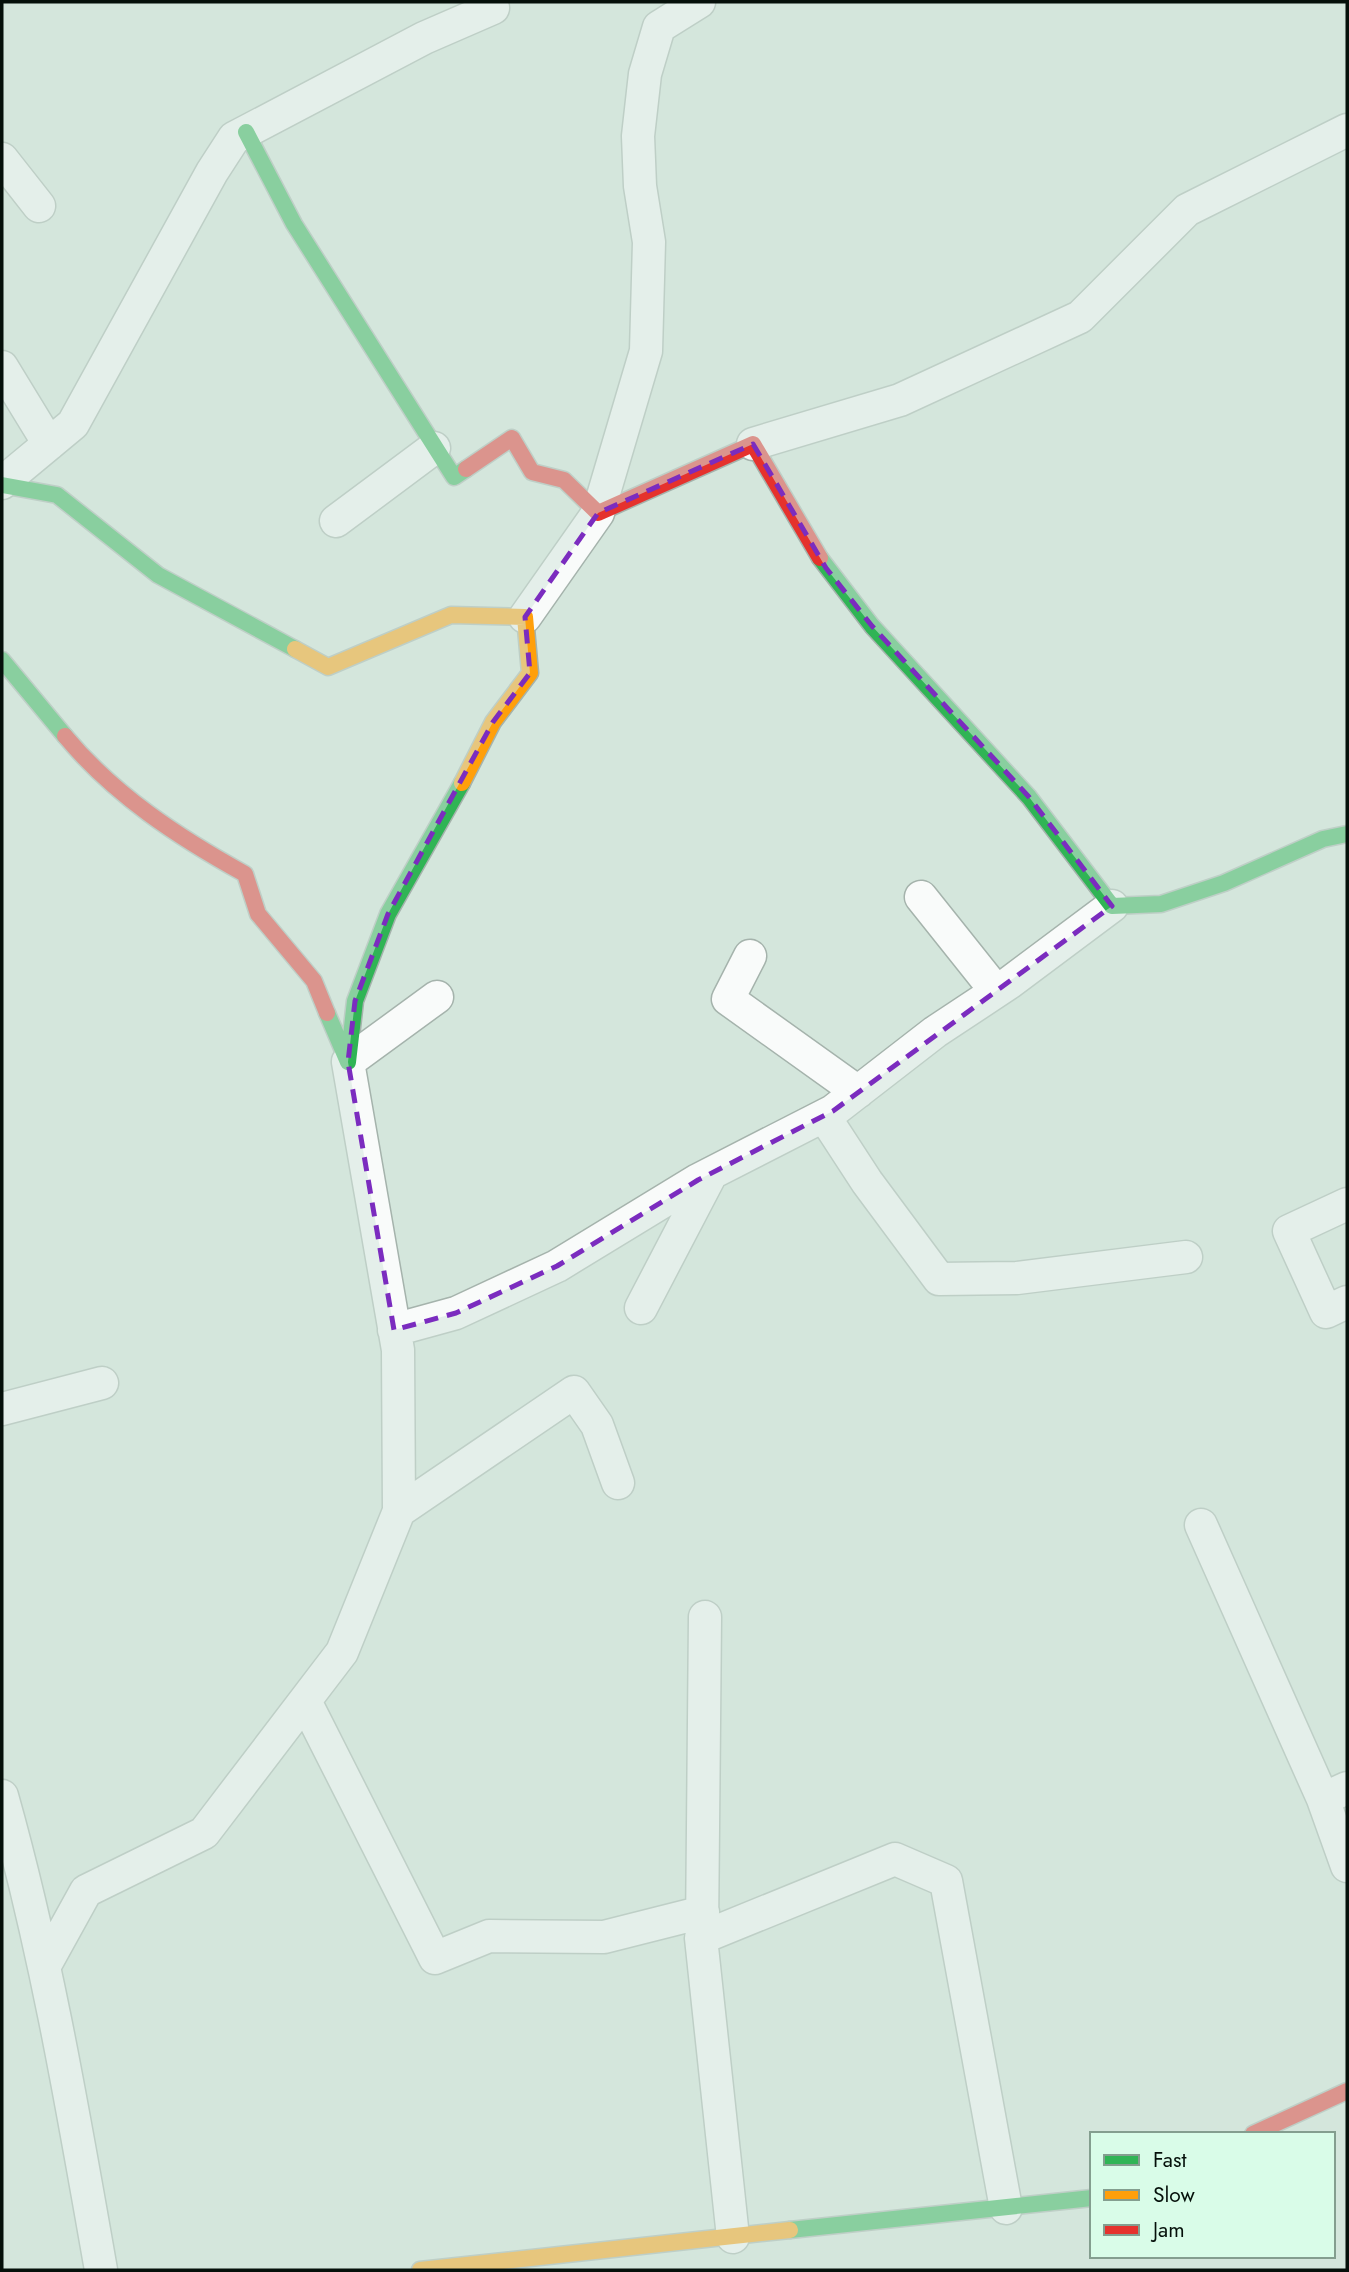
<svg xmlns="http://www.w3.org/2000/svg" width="1349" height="2272" font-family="Jost,sans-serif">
<rect width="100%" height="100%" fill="#d4e6dc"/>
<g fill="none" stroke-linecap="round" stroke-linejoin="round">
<defs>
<path id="street" d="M2,159L39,206
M2,367L49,444
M753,444L900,400L1080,317L1187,210L1347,130
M2,483L73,424L212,172L234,138L424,38L493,8L490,2
M336,521L434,448
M525,617L598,513L646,351L649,242L640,186L638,136L645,74L659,27L699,2
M921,897L996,991
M750,956L728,999L858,1092
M824,1116L867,1182L939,1279L1017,1278L1186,1257
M1347,1204L1289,1231L1326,1312L1347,1302
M641,1308L711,1174
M394,1330L456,1313L557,1266L698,1180L833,1111L935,1032L1009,983L1112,906
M2,1409L102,1383
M399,1511L574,1392L597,1425L618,1483
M1201,1525L1323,1799
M305,1701L435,1958L489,1936L604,1937L703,1912
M1347,1788L1323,1799L1347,1866
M2,1796C46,1952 73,2111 101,2270
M702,1933L705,1617
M44,1967L86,1891L204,1833L342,1652L399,1511L398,1350L348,1062L437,997
M733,2237L701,1938L895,1859L946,1881L1006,2208"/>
<path id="fast" d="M246,132L294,224L454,477L466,469
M2,485L57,495L158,575L295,649
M820,558L872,626L1029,797L1112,906L1161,904L1224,883L1323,839L1347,834
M2,660L65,736
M327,1013L348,1062L355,1001L388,914L462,783
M790,2230L1092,2198"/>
<path id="slow" d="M295,649L328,667L451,615L525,617L530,673L493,722L462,783
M420,2270L790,2230"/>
<path id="jam" d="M466,469L512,438L532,472L564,480L598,513L753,444L820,558
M65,736C114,795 178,837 245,874L258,914L314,981L327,1013
M1253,2134L1347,2091"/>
</defs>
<!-- street casing -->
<use href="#street" stroke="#a5b3ac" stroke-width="35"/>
<!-- fast casing -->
<use href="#fast" stroke="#a5b3ac" stroke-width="19"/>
<!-- slow casing -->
<use href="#slow" stroke="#a5b3ac" stroke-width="19"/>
<!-- jam casing -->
<use href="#jam" stroke="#a5b3ac" stroke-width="19"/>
<!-- street -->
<use href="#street" stroke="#f9fbfa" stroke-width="32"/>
<!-- fast -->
<use href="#fast" stroke="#30b455" stroke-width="16"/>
<!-- slow -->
<use href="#slow" stroke="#ff9f0a" stroke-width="16"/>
<!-- jam -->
<use href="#jam" stroke="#e5322d" stroke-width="16"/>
</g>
<!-- marked area -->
<path d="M0 0H1349V2272H0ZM753,444L826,568L872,626L1029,797L1112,906L833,1111L698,1180L557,1266L456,1313L394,1330L348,1062L355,1001L388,914L493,722L530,673L525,617L598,513Z" fill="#d4e6dc" fill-opacity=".55" fill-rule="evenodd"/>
<path fill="none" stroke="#7b2cbf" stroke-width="5" stroke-dasharray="14 9" stroke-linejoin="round" d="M753,444L826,568L872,626L1029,797L1112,906L833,1111L698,1180L557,1266L456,1313L394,1330L348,1062L355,1001L388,914L493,722L530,673L525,617L598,513Z"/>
<!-- border -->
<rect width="1349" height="2272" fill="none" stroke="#05100a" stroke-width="7"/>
<!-- legend -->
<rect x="1090" y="2132" width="245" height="126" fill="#d9fce8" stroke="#849e8f" stroke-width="2"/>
<rect x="1104" y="2155" width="35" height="10" fill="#30b455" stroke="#849e8f" stroke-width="2"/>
<text x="1153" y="2167" font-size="21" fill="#05100a">Fast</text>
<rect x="1104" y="2190" width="35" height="10" fill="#ff9f0a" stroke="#849e8f" stroke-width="2"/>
<text x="1153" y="2202" font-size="21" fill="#05100a">Slow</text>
<rect x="1104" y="2225" width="35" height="10" fill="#e5322d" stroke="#849e8f" stroke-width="2"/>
<text x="1153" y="2237" font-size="21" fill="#05100a">Jam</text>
</svg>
